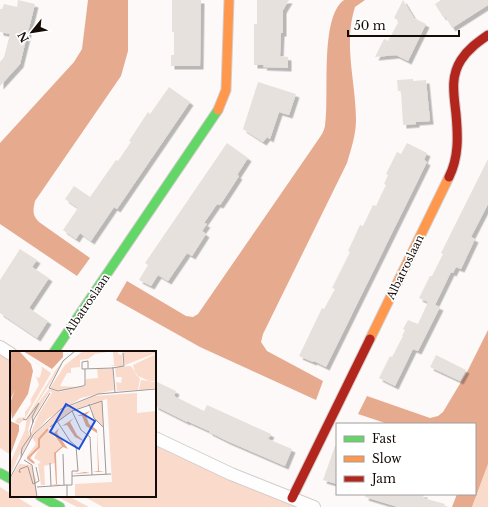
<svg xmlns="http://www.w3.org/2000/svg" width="488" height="507" font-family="'Libre Baskerville',serif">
<defs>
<filter id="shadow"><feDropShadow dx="3.5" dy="3.5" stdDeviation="0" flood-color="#0004"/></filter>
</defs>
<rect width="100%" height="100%" fill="#fcf9f8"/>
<!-- green -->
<path fill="#fadacb" d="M0,352L11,359V455L0,448Z
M155,441L303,507H103L83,496H155Z
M488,464V507H472Z
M0,487L11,494V496H15L33,507H0Z
M56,496H68L89,507H77Z"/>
<!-- water -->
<path fill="#e6ab8e" d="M88,0H128V51L121,76L35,201C33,210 32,215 39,222L90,258L77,276L0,224V143L74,62L82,49Z
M344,0H365L355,7C343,44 356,82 356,120C356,135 351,149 347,163L263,334L261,342L267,351L323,381L316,400L200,347L116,300L127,281L186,316L193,317L198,314L318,140C321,136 324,131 325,126C330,97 319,18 344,0Z
M488,330V464L472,507H452L457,494H475V424H388L358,414L367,396L430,418L438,416L443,412L467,372Z"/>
<!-- building -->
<path fill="#e7e1dd" filter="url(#shadow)" d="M18,0L35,4L20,64L0,86V62L4,57L10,34L0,32V9H2L4,4L17,7Z
M172,0H201L200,66H171V55H174V32H172Z
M257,0H289L283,10V33H281L280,56L288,57V68L263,67L264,65H254V24H257Z
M403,0L414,18L426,24L408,61L396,55L375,57L384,39L388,41L399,21L394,18Z
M441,0H488V5L452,28L445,16L443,17L435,4Z
M413,79V81L426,80L430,121L416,122V124L403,125L401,91H398L397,80Z
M258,82L296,94L289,115L279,112L270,139L267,137L263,142L243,129Z
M169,87L190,102L117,209L114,207L91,241L80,233L76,239L63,230L78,208L65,199L74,186L90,197L116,160L118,161L124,152L131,142L129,141L148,112L150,114Z
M227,143L248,158L237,175L239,176L228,193L220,205L217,204L204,223L207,224L202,231L206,234L192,256L187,253L168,281L158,275L151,286L139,280L148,265L145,263Z
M407,143L427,153L424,160L427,162L326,367L314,361L313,362L299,356L322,308L324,309L335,289L332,288L350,252L348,251L360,225L363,226L373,205L376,206L381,195L386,185L384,184L388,175L386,174L397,152L401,154Z
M488,159V204L471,237L475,239L461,269L456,267L453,273L451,272L435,305L440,307L418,351L413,349L395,386L379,378L390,356L392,357L403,336H402L405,330L403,329L408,320L418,324L428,302L419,298L430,276H432L443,254L441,253Z
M20,249L37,260L32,267L49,278L29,308L48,321L37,338L0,313V280Z
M436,355L466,370L460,381L430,367Z
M155,381L176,391L174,396L204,411L207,405L271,434L268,439L292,449L285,466L227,441L209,432V431L187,421V422L155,406Z
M335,446H337V484L323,480Z
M366,494H424L423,498L445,504L444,507H398L365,497Z"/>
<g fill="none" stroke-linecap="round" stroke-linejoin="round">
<defs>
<path id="street" d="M0,347L11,354
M155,438L231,474L314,507"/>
<path id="fast" d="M54,352L218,110
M0,473L11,479
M40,496L60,507"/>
<path id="slow" d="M218,110L226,90L229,0
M370,339L449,177"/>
<path id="jam" d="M449,177C459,157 458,136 456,114C454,95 450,77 461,60C468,49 478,42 488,35
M292,498L370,339"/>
</defs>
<!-- street casing -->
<use href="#street" stroke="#d4cecb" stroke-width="14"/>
<!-- fast casing -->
<use href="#fast" stroke="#d4cecb" stroke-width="11"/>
<!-- slow casing -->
<use href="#slow" stroke="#d4cecb" stroke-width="11"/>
<!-- jam casing -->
<use href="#jam" stroke="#d4cecb" stroke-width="11"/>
<!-- street -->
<use href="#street" stroke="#fffefe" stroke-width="12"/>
<!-- fast -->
<use href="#fast" stroke="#63d668" stroke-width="9"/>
<!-- slow -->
<use href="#slow" stroke="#ff974d" stroke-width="9"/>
<!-- jam -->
<use href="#jam" stroke="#b3261e" stroke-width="9"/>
</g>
<g text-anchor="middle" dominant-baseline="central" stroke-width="3.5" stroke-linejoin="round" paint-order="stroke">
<!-- street labels -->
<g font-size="11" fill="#150c08" stroke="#fff">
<text transform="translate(405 267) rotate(-64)">Albatroslaan</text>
<text transform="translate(87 304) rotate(-56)">Albatroslaan</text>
</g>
</g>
<!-- overview -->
<g transform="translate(10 351)">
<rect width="146" height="146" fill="#fcf9f8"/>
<path d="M73,0H108V3L112,4L113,15H99L104,14L103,0L85,3L78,8L70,9V16L61,17V22H57L50,35L68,36L50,40L40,37L55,14ZM112,0H146V2L115,14ZM10,1L41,22L14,69L9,73L5,71L8,67L15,66V61L21,53L20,46L22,53L21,48L29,34L26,25L28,27L30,26L32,18L31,15ZM146,3V30H139L126,24L123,14ZM57,5L25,56L39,38L49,41L75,35L76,28L88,27L87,18H103L104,39L71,47L37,68L21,87L11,104L10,102L0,125V112L15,79L17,66L23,58L19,63L42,25L37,36L45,20ZM40,40L42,42L28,64L20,85L18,79L22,65V69ZM121,15L130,28L128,39L107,40L106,31L111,32L112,26H106L105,16ZM131,29L146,31V37L129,39ZM127,42V62L146,60V146H65V133L102,131L97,48L66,58L38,78L52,95L45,101V112L34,115L35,134H31L28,113L31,111L24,107L29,98L24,100L21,107L26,114L17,109V105L26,93L22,86L50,60L84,45ZM92,50L93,76L84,67L80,53ZM11,110L10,113L21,114L26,128V146H0V128Z" fill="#fadacb" fill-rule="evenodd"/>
<path d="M0,0L10,1L21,13L23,20L18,43L2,68L0,52L5,39L0,49ZM13,0H53V6L42,18ZM80,60L76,64L79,73L87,79L89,120L94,121H83L88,120L87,82L76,75L72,65H67ZM64,67L60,71L67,84L73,89L75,121L80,122L63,123L75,121L73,90L65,86L57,74L52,75ZM0,70L9,74V80L0,105ZM39,77L44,82L49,77L47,82L58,98L53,96L46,102L47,133H52L42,134L46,133L44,102L52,95Z" fill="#e6ab8e"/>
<path fill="none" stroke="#e6ab8e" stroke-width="2" d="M24,112L18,107L29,96V88L38,78"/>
<path fill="none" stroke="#a09a98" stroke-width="1" d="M65,0L53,10L39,37L48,40L73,35L75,34V18M78,17V10L72,11V18L103,17L105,41M102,17L114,15L113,2M79,53L84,67L93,76M62,60L71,79L80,86L82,124M13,68L16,69L29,52L22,66L23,72M47,70L60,90L66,95L68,120H62V125M40,76L62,60L92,50L96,123M53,103L54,134M11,106L12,97L21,84L20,80L24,68L40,42M14,109L22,114L27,146M40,112L41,135M18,116L23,133L29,130L26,116M11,121H9L10,118L18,115M0,127L23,84L51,58L88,43L146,38M57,134H62V125L101,123M27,136L57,134V146"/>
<path fill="#1d4ed8" fill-opacity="0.15" stroke="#1d4ed8" stroke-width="2" d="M56,53L85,70L69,98L40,81Z"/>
<rect width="146" height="146" fill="none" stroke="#150c08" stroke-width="2"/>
</g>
<!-- legend -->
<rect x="336" y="423" width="140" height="72" fill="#ffffff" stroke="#a19e9c"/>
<rect x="344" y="436" width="20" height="6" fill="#63d668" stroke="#a19e9c"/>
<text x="372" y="443" font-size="12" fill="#150c08">Fast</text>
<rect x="344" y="456" width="20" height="6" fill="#ff974d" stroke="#a19e9c"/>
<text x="372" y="463" font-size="12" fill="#150c08">Slow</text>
<rect x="344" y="476" width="20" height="6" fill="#b3261e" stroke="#a19e9c"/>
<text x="372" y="483" font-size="12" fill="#150c08">Jam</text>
<!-- north arrow -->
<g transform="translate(32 32) rotate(240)" stroke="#ffffff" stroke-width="3" paint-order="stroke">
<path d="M0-3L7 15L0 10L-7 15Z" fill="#150c08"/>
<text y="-6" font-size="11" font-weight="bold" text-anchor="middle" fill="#150c08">N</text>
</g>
<!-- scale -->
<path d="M348 30v6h111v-6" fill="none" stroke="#150c08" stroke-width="2"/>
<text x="354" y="30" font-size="12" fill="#150c08" stroke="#ffffff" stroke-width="3" paint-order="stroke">50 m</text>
</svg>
